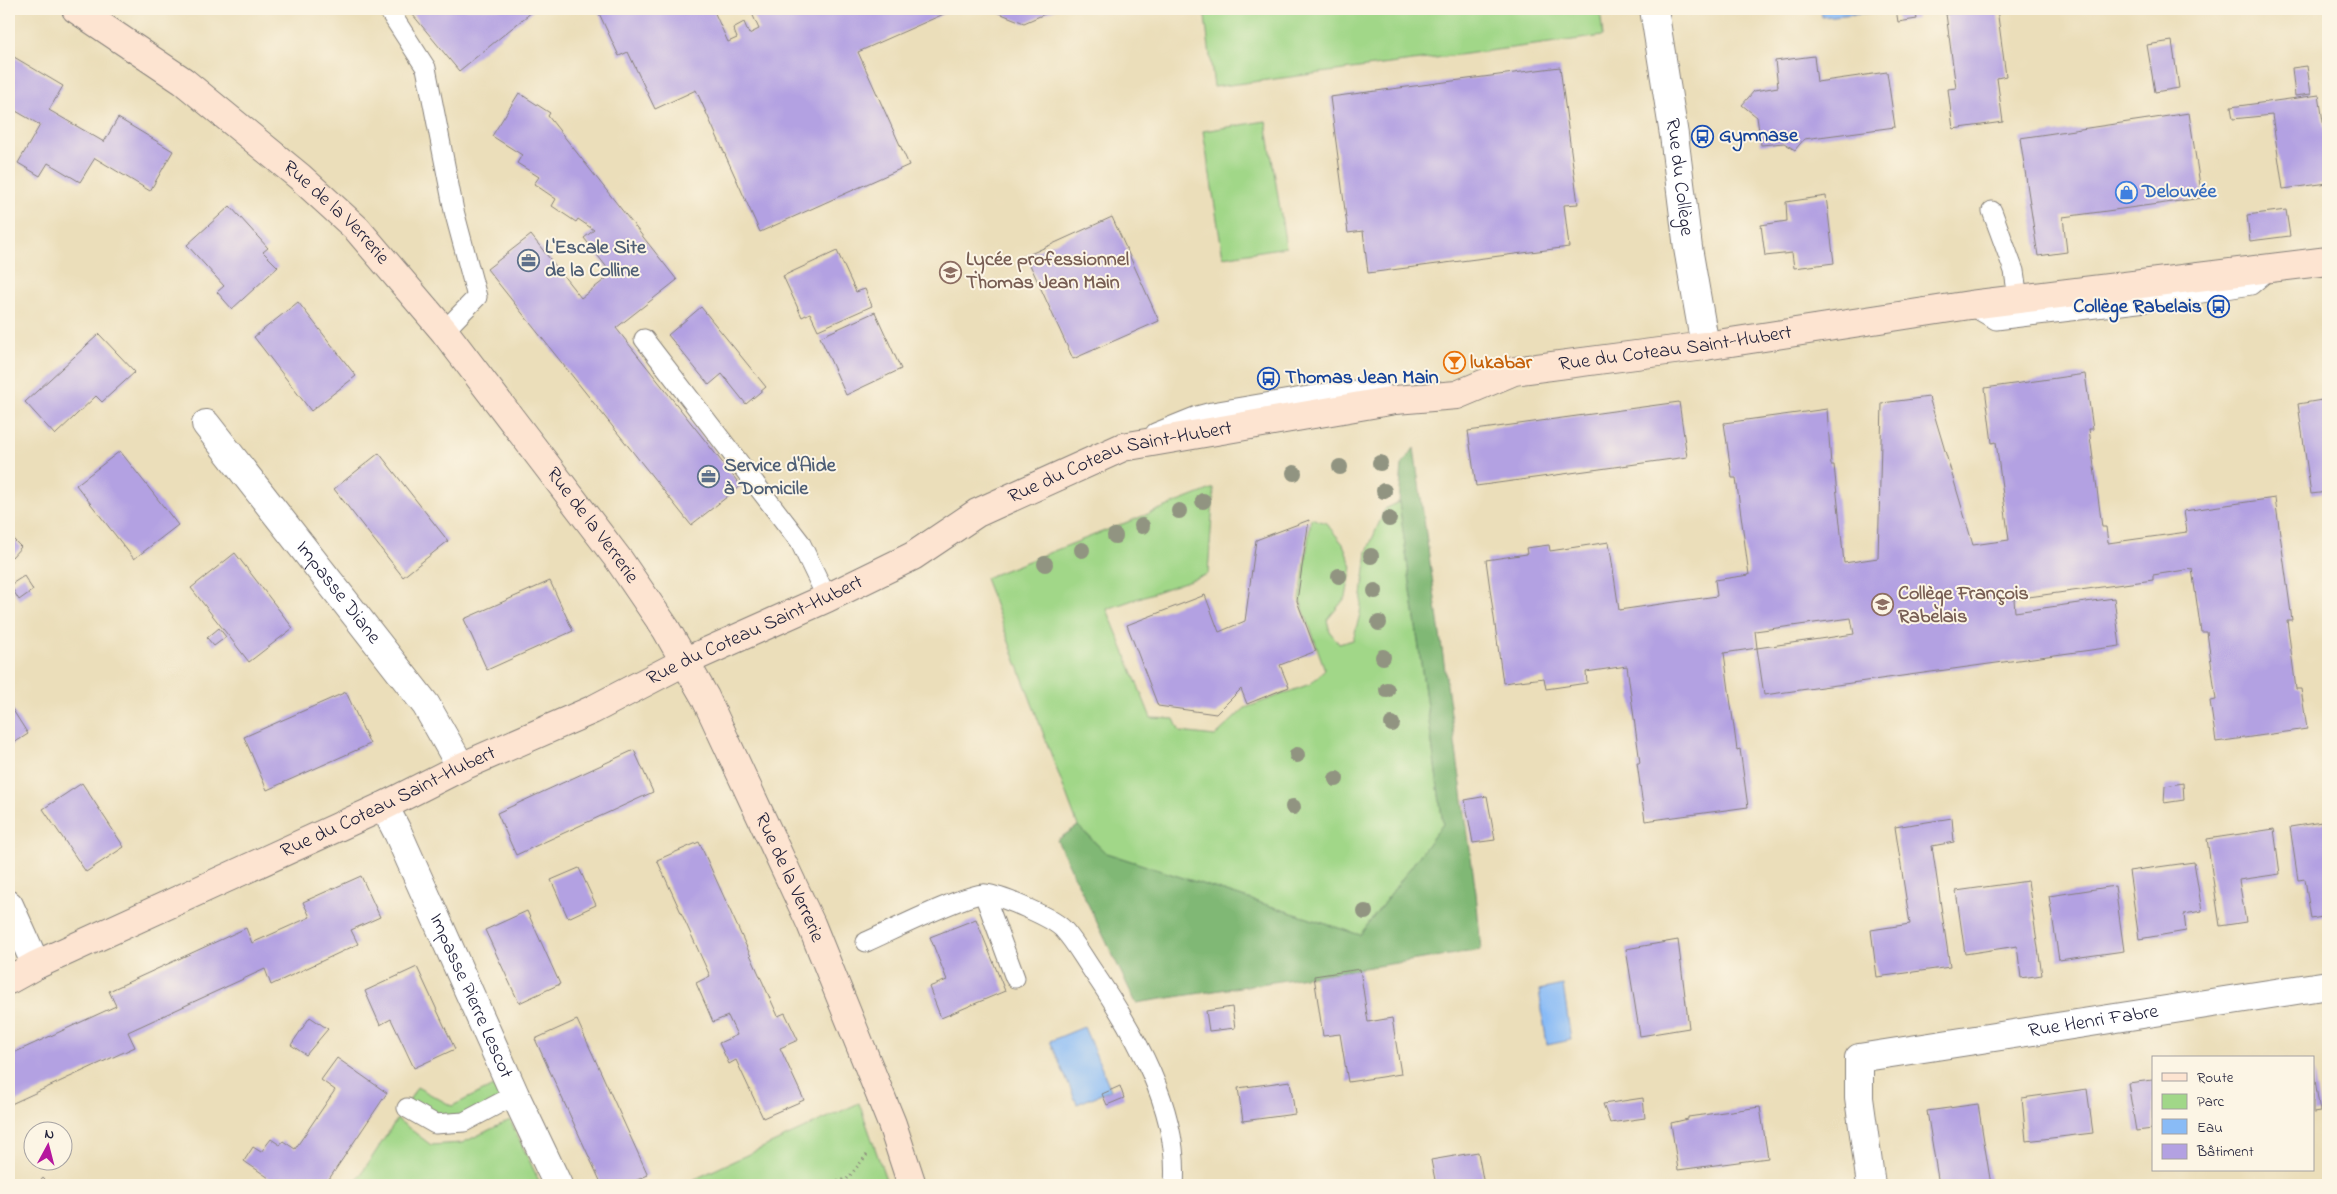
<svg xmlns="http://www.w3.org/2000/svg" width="2337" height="1194" font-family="'Indie Flower',sans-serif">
<rect width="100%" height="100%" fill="#fcf5e5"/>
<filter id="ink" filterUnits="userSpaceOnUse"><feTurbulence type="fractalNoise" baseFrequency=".02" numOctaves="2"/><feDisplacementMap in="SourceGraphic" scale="10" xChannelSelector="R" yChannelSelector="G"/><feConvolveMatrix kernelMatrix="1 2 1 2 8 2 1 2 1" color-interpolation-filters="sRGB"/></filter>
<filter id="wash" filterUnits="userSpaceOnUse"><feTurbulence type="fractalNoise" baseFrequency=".0096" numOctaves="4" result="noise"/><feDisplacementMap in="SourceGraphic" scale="20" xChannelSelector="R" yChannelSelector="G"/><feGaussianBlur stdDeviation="1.12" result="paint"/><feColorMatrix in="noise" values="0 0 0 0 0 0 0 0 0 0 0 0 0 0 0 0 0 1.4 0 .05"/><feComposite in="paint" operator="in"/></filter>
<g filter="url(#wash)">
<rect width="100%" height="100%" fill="#ebdeba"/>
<!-- green -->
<path fill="#a1d788" stroke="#627c62" d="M1204,9H1600L1603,36L1214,87Z
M1266,121L1286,247L1223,257L1203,131Z
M1214,488L1208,574L1107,609L1151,718L1174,719L1180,732L1215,736L1245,708L1310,684L1325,670L1300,600L1311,518L1326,523L1343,544L1352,567L1346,597L1327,620L1330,632L1339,644L1353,640L1360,614L1367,551L1385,509L1399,502L1443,824L1360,935L1106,853L1078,826L985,578Z
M493,1086L501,1098L463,1118L435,1120L407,1104L417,1087L452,1106Z
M859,1103L888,1185H682Z
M397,1119L431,1145L462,1143L510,1120L541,1185H354Z"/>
<!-- forest -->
<path fill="#80b874" stroke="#516d58" d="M1414,448L1476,893L1481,950L1136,1003L1057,840L1078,826L1106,853L1360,935L1443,824L1399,502L1402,465Z"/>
<!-- water -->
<path fill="#89bbf6" stroke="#566e98" d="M1821,9H1876L1877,12L1822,17Z
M1563,985L1571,1040L1547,1045L1539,990Z
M1084,1027L1111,1090L1077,1104L1050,1041Z"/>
<g id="blocks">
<!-- building -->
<path fill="#b3a1e2" d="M408,9H531L533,11L459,71Z
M597,9H713L728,42L737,38L733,28L744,22L749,34L759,29L750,9H955L858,52L909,165L760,232L696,90L655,109L628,52L619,56Z
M989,9H1056L1024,23Z
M1896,9H1915L1917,19L1898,22Z
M1988,9H1997L2006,76L1997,78L2003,122L1953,129L1948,89L1956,88L1946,14Z
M2172,41L2179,88L2155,92L2147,45Z
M9,54L63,86L49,110L104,142L118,118L173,151L150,191L95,158L80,182L48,163L40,176L18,163L40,125L9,107Z
M1814,56L1817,82L1887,72L1895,127L1804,139L1795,150L1784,143L1761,145L1757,117L1742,105L1754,91L1778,87L1775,61Z
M2307,66L2311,94L2295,96L2292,68Z
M1560,67L1578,204L1564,205L1569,247L1368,273L1363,231L1348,233L1330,97Z
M519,93L550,113L548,116L677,280L616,328L741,486L691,525L487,269L531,235L581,298L612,274L584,238L594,230L578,219L576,222L552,206L556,199L534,184L539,177L517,163L522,155L492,136Z
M2319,95L2328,155V183L2283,189L2272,115L2233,119L2231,107Z
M2189,113L2202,198L2063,217L2067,252L2038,256L2020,138Z
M1826,196L1834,263L1794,268L1792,253L1765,256L1761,225L1787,221L1786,202Z
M230,206L268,248L263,252L278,267L232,309L217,292L224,286L187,245Z
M2286,210L2290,236L2250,241L2247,215Z
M1112,217L1159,321L1073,359L1026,256Z
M837,251L856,292L865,289L872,306L818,330L810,313L802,317L783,276Z
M298,302L356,376L311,411L254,337Z
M701,307L766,387L746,404L722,374L709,385L668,335Z
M875,312L901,369L846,395L820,337Z
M99,334L135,372L102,402L96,396L55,435L25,402Z
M2085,374L2093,429H2089L2102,527H2106L2108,543L2187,532L2184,511L2275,498L2292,620H2287L2296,689H2301L2307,729L2216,742L2210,701L2216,700L2207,632H2201L2192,569L2153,575V580L2014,599L2015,612L2114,598L2120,646L1764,695L1757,648L1854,634L1851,618L1755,631L1757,648L1724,653L1737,750L1740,749L1748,807L1645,821L1637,763H1640L1627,666L1586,672L1587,683L1546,689L1544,678L1503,683L1486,560L1527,554L1526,548L1549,545L1550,551L1609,542L1619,610L1717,596L1715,580L1749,575L1736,478H1732L1724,423L1827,409L1831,465H1834L1844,563L1878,558L1882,403L1929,397L1973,545L2009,540L1996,442L1992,443L1985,388Z
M2328,399V492L2311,494L2298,404Z
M1679,402L1687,457L1476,486L1468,431Z
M120,451L178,525L134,559L76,485Z
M379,453L448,541L403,577L334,489Z
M1309,520L1297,601L1316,651L1280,665L1289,687L1247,704L1241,689L1216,714L1158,706L1127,625L1205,595L1219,632L1245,621L1256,540Z
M9,535L21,547L12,557L9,554Z
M235,553L293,628L249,662L191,588Z
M24,576L33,590L19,600L10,585Z
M550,581L573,631L487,670L464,619Z
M219,628L226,637L214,646L207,638Z
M346,692L370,744L267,790L244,737Z
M9,704L28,734L9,746Z
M634,750L653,792L516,855L497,813Z
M82,783L124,847L86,872L43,809Z
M2183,783L2184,800L2164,803L2165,786Z
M1487,796L1495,840L1473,843L1465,800Z
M1952,818L1954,842L1932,846L1950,967L1877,977L1871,930L1910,924L1895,827Z
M2328,821V916L2311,919L2305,879L2298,880L2290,827Z
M2274,829L2280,874L2239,880L2246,922L2220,926L2207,839Z
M699,842L778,1016L785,1013L798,1040L780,1048L804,1100L763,1118L736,1060L729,1064L719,1043L737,1035L728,1016L713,1022L696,983L710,976L657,860Z
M2194,862L2202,911L2184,914L2186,931L2139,939L2129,871Z
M579,868L596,905L568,918L551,880Z
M361,876L380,917L351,930L358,944L271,985L265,969L128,1032L135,1047L9,1105V1055L116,1006L109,991L246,928L252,943L310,917L303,902Z
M2028,881L2042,975L2021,978L2017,946L1965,954L1956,891Z
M2115,886L2124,951L2059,960L2049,896Z
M527,911L560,984L519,1003L485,930Z
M976,919L1005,991L941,1018L929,987L947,980L930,937Z
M1678,940L1689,1028L1640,1036L1626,949Z
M417,967L455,1049L414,1068L391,1019L380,1025L365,991Z
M1360,969L1368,1022L1392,1018L1401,1074L1348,1082L1340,1034L1323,1036L1314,976Z
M1232,1007L1235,1028L1209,1031L1206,1011Z
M310,1017L328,1029L306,1055L291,1045Z
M577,1020L648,1175L626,1185H602L535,1039Z
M337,1058L387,1093L325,1185H264L269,1178L244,1161L253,1147L261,1152L271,1139L280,1145L283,1141L295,1149L335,1090L321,1080Z
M2313,1067L2320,1112L2313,1113Z
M2153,1080V1129L2136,1131L2128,1083Z
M1290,1081L1295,1114L1243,1121L1238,1088Z
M1120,1086L1124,1098L1107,1105L1102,1094Z
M2087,1089L2093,1133L2026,1141L2022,1098Z
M1643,1098L1645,1118L1610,1123L1603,1104Z
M1978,1104L1991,1185H1939L1927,1111Z
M1760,1107L1768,1158L1678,1170L1671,1123L1688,1119V1117Z
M1478,1152L1484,1185H1436L1431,1160Z
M43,1178L50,1185H37Z"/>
</g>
</g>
<g filter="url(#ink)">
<use href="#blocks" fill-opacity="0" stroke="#86807a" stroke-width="1"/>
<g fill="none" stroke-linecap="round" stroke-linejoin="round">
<defs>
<path id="lane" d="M388,9L426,68L454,211L477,297L444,331
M1992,211L2014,271L2018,299
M1970,305L1996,320L2146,302L2251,285L2271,268
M644,339L800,542L827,598
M1155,433L1197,416L1212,412L1338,391L1376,389L1395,400
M984,894L1015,978
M866,942C889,932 966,893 985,894C1002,896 1054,918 1064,930C1075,942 1083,957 1092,970C1134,1031 1180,1110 1174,1185
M407,1108L435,1124L464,1122L515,1095"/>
<g id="street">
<path id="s1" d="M1654,9L1674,135L1688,248L1705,346"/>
<path id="s2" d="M206,424L426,705L461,767"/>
<path id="s3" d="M384,806L398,833L515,1095L558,1185"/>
<path d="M9,905L36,965"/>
<path id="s4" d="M1871,1185L1859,1098V1058L2328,985"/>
</g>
<g id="secondary">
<path id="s5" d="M76,9L183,81L300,177L357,229L444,331L619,560L666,629L705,697L811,924L892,1124L912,1185"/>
<path id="s6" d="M9,980L36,965L384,806L461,767L592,710L686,661L827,598L913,556L977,513L1123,447L1395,400L1457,395L1514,371L1705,346L1970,305L2328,261"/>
</g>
</defs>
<!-- lane casing -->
<use href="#lane" stroke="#86807a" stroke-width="21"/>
<!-- street casing -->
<use href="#street" stroke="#86807a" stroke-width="30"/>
<!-- secondary casing -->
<use href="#secondary" stroke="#86807a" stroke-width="30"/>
<!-- path -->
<path stroke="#86807a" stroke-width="3" stroke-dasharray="1 4" stroke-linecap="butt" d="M823,1185L847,1179L867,1155"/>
<!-- lane -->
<use href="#lane" stroke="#fff" stroke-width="19"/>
<!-- street -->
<use href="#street" stroke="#fff" stroke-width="28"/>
<!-- secondary -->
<use href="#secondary" stroke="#fde4d1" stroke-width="28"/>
</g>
<!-- trees -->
<g fill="#919481">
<circle cx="1380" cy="463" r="8"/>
<circle cx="1340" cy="467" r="8"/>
<circle cx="1294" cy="473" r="8"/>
<circle cx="1384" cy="491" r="8"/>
<circle cx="1203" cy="501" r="8"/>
<circle cx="1179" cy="511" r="8"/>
<circle cx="1389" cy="519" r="8"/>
<circle cx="1142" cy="526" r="8"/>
<circle cx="1115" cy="536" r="8"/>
<circle cx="1082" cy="550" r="8"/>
<circle cx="1371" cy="556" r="8"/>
<circle cx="1045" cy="564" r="8"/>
<circle cx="1339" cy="576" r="8"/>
<circle cx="1375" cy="591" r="8"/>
<circle cx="1379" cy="623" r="8"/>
<circle cx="1383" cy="657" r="8"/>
<circle cx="1387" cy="690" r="8"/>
<circle cx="1392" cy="724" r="8"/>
<circle cx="1297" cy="755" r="8"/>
<circle cx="1336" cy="779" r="8"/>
<circle cx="1293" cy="807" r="8"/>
<circle cx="1365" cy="912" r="8"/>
</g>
</g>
<!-- icons -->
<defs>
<symbol id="bus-ring" viewBox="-11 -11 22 22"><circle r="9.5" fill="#fcf5e5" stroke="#1a4fb4" stroke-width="1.5"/><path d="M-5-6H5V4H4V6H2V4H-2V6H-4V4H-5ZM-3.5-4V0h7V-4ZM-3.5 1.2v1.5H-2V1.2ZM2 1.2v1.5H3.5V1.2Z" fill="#1a4fb4"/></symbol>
<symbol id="shop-ring" viewBox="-11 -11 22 22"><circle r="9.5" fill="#fcf5e5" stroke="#3f7fe0" stroke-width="1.5"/><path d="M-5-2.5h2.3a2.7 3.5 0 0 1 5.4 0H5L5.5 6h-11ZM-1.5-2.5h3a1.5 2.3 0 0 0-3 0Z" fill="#3f7fe0"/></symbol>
<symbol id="office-ring" viewBox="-11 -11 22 22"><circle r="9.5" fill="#fcf5e5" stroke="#5c6f8a" stroke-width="1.5"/><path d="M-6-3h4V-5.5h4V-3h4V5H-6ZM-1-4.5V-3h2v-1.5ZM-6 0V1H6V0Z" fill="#5c6f8a"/></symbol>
<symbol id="school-ring" viewBox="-11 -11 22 22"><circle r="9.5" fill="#fcf5e5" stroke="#8d6e63" stroke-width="1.5"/><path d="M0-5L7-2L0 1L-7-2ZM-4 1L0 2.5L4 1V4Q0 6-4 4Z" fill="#8d6e63"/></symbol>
<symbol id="bar-ring" viewBox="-11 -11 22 22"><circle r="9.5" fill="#fcf5e5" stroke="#e8710a" stroke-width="1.5"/><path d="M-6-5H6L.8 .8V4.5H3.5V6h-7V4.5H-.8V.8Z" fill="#e8710a"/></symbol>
</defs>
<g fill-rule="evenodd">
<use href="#bus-ring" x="1690" y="124" width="25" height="25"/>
<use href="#shop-ring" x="2114" y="180" width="25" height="25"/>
<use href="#office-ring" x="516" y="248" width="25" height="25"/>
<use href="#school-ring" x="938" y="260" width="25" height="25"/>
<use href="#bus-ring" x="2206" y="294" width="25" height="25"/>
<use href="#bar-ring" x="1442" y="350" width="25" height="25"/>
<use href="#bus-ring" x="1256" y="366" width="25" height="25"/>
<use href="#office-ring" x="696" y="464" width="25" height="25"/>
<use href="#school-ring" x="1870" y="592" width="25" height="25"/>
</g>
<g text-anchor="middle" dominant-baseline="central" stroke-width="4" stroke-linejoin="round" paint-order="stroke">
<!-- transit labels -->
<g font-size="20" font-weight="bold" fill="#164399" stroke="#fcf5e5" text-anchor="start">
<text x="1719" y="136">Gymnase</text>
<text x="2202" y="307" text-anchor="end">Collège Rabelais</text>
<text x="1285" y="378">Thomas Jean Main</text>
</g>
<!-- street labels -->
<g font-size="20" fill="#22223b" stroke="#fcf5e5">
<text stroke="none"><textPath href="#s1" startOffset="170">Rue du Collège</textPath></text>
<text stroke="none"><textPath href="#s5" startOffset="331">Rue de la Verrerie</textPath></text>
<text stroke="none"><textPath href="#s6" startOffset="1799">Rue du Coteau Saint-Hubert</textPath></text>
<text stroke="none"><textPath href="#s6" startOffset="1229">Rue du Coteau Saint-Hubert</textPath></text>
<text stroke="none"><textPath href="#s5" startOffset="736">Rue de la Verrerie</textPath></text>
<text stroke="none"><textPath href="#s2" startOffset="214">Impasse Diane</textPath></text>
<text stroke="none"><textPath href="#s6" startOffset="824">Rue du Coteau Saint-Hubert</textPath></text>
<text stroke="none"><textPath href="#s6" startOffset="419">Rue du Coteau Saint-Hubert</textPath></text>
<text stroke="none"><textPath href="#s5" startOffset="1141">Rue de la Verrerie</textPath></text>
<text stroke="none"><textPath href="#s3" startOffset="209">Impasse Pierre Lescot</textPath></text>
<text stroke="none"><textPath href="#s4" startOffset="365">Rue Henri Fabre</textPath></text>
</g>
<!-- shop labels -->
<g font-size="20" font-weight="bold" fill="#366cbe" stroke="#fcf5e5" text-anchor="start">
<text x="2142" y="192">Delouvée</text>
</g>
<!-- service labels -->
<g font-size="20" font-weight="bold" fill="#4e5e75" stroke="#fcf5e5" text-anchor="start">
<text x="545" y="248">L'Escale Site<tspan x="545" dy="23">de la Colline</tspan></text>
<text x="724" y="466">Service d'Aide<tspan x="724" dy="23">à Domicile</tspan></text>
</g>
<!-- education labels -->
<g font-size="20" font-weight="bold" fill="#785e54" stroke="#fcf5e5" text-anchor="start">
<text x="966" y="260">Lycée professionnel<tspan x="966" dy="23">Thomas Jean Main</tspan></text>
<text x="1898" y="594">Collège François<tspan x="1898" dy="23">Rabelais</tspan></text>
</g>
<!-- food labels -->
<g font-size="20" font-weight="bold" fill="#c56008" stroke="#fcf5e5" text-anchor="start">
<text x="1470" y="363">lukabar</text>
</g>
</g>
<!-- margin -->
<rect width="2337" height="1194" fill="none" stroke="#fcf5e5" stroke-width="30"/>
<!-- legend -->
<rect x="2152" y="1056" width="162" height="115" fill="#fcf5e5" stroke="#a5a1a1"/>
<rect x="2162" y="1073" width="25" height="8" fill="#fde4d1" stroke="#a5a1a1"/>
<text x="2197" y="1082" font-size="15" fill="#22223b">Route</text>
<rect x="2162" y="1094" width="25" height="15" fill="#a1d788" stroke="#a5a1a1"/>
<text x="2197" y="1106" font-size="15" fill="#22223b">Parc</text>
<rect x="2162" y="1119" width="25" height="15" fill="#89bbf6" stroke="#a5a1a1"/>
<text x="2197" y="1132" font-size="15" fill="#22223b">Eau</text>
<rect x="2162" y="1144" width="25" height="15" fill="#b3a1e2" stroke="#a5a1a1"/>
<text x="2197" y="1156" font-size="15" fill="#22223b">Bâtiment</text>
<!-- north arrow -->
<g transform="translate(48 1146) rotate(7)"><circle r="24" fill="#fcf5e5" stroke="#a5a1a1"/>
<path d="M0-4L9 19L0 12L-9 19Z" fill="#b5179e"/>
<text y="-8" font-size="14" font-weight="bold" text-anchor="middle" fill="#22223b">N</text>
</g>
</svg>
